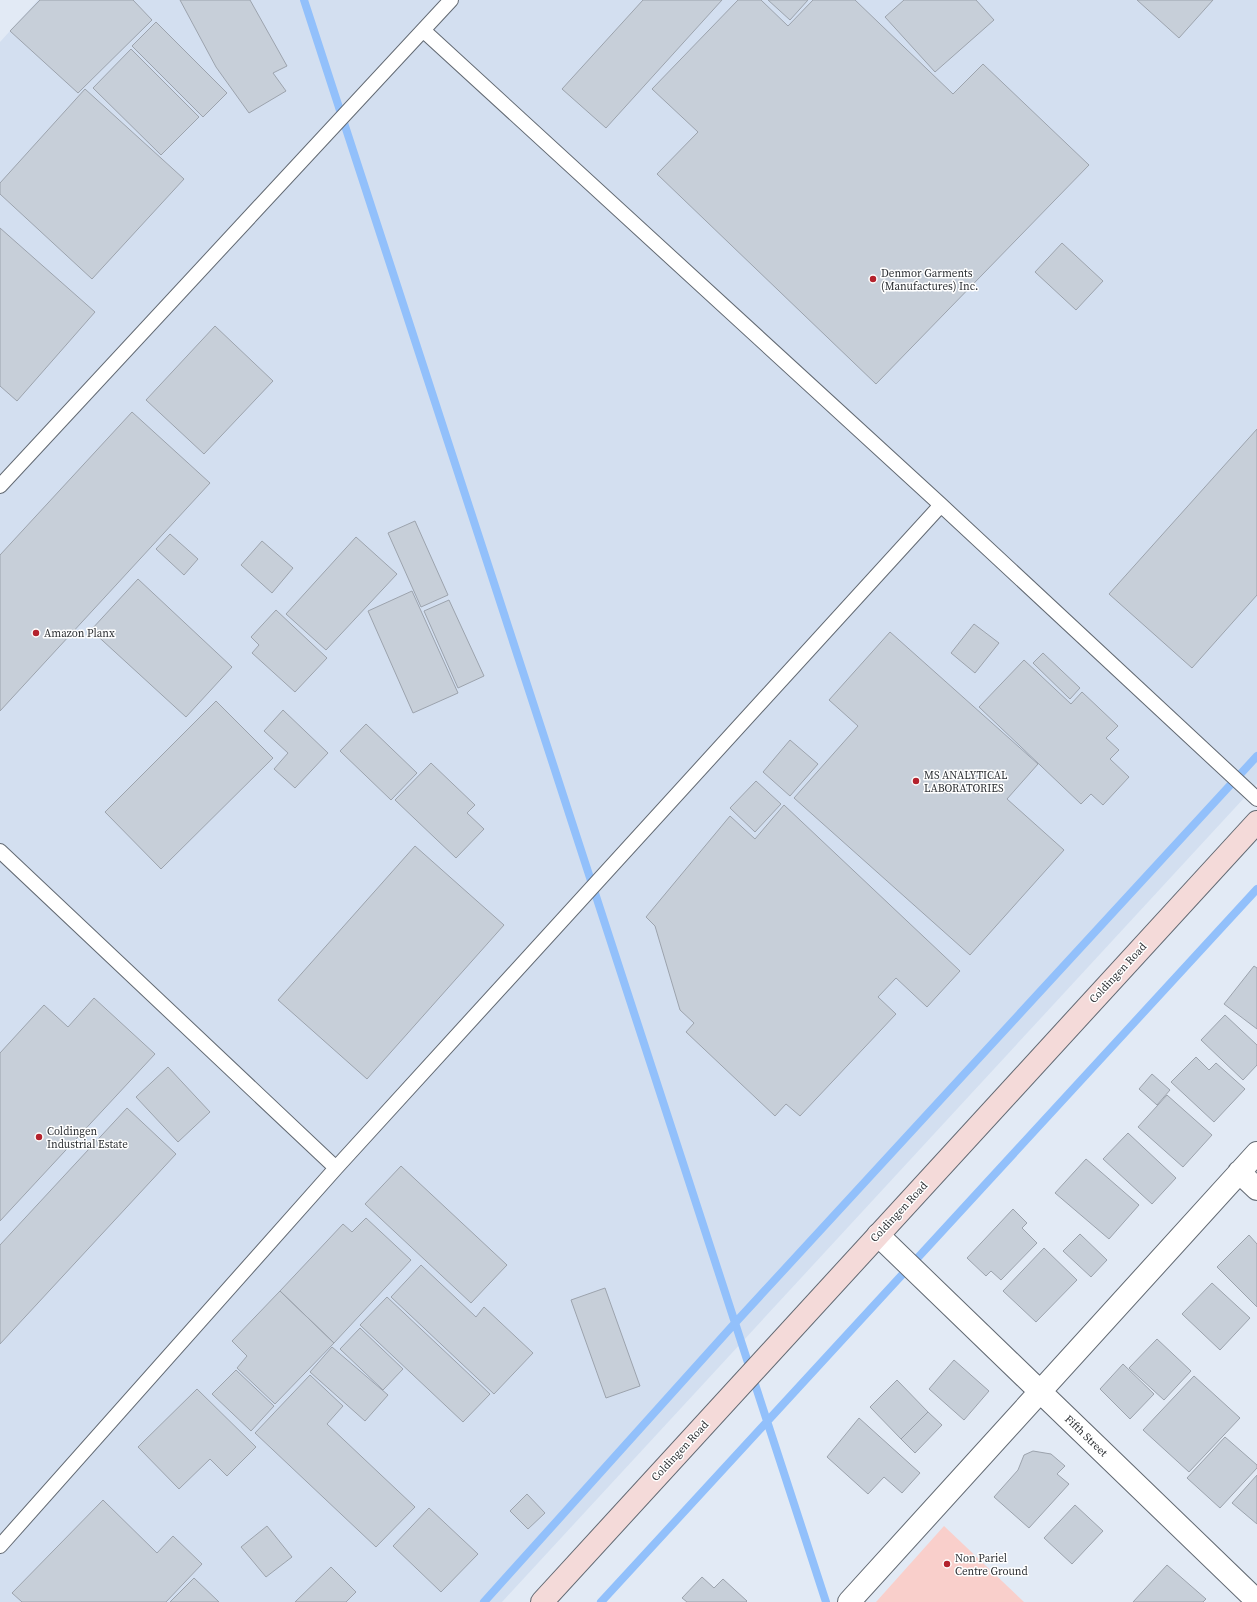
<svg xmlns="http://www.w3.org/2000/svg" width="1257" height="1602" font-family="'Source Serif 4',serif">
<rect width="100%" height="100%" fill="#e2eaf5"/>
<!-- built -->
<path fill="#d3dff0" d="M38,0H1257V784L502,1602H0V42Z"/>
<!-- green -->
<path fill="#f9cfcb" d="M944,1526L1024,1602H876Z"/>
<g fill="none" stroke-linecap="round" stroke-linejoin="round">
<!-- stream -->
<path stroke="#92c0fb" stroke-width="8" d="M304,0L826,1602
M484,1602L735,1323L1257,756
M601,1602L1257,889"/>
</g>
<!-- building -->
<path fill="#c7cfd9" stroke="#9ca3ad" d="M40,0H133L152,20L78,93L10,31Z
M180,0H250L287,66L273,73L286,91L249,113L216,67Z
M643,0H722L606,128L562,89Z
M738,0H761L788,26L813,0H855L953,94L983,64L1089,165L876,384L657,174L698,132L652,89Z
M768,0H808L790,20Z
M904,0H976L994,20L935,72L885,17Z
M1137,0H1213L1179,38Z
M156,22L227,93L203,117L132,46Z
M131,49L199,117L161,155L93,88Z
M85,89L184,179L92,279L0,194V183Z
M0,228L95,312L17,401L0,386Z
M1062,243L1103,281L1076,310L1035,272Z
M215,326L273,381L204,454L146,400Z
M132,412L210,483L0,711V555Z
M1257,429V595L1192,668L1109,594Z
M415,521L448,595L421,607L388,533Z
M170,534L198,559L184,575L156,549Z
M356,537L397,574L326,650L286,614Z
M262,541L293,568L272,593L241,565Z
M138,579L232,667L186,717L91,630Z
M412,591L458,693L413,713L368,611Z
M449,600L484,676L458,688L424,611Z
M276,610L327,658L295,692L252,653L259,645L251,637Z
M974,624L999,643L975,673L951,653Z
M890,632L1038,764L1007,799L1064,850L970,955L794,798L858,726L829,700Z
M1043,653L1080,688L1070,699L1033,663Z
M1024,660L1071,704L1082,692L1118,726L1106,738L1119,750L1110,759L1129,777L1103,805L1091,794L1081,804L979,707Z
M216,701L273,758L161,869L105,812Z
M283,710L328,753L295,788L274,769L288,753L264,731Z
M366,724L417,773L391,800L340,751Z
M790,740L818,764L790,796L763,772Z
M431,763L475,805L467,813L484,829L456,858L395,800Z
M756,781L781,804L755,832L730,808Z
M784,805L960,971L927,1007L896,978L878,997L896,1014L800,1116L786,1104L775,1116L686,1032L694,1023L680,1010L655,926L646,917L730,816L755,839Z
M415,846L504,925L367,1079L278,1000Z
M1254,966L1257,968V1029L1224,1004Z
M94,998L155,1054L0,1221V1053L44,1005L68,1027Z
M1225,1015L1257,1045V1065L1243,1080L1201,1040Z
M1196,1057L1209,1070L1216,1063L1245,1089L1214,1122L1171,1082Z
M168,1067L210,1112L178,1142L136,1097Z
M1152,1074L1170,1090L1157,1105L1139,1089Z
M1167,1095L1212,1135L1183,1167L1138,1127Z
M127,1108L176,1154L0,1344V1245Z
M1128,1133L1176,1178L1152,1204L1103,1159Z
M1086,1159L1139,1205L1109,1239L1055,1193Z
M401,1166L507,1265L471,1303L365,1204Z
M1013,1209L1027,1223L1022,1228L1037,1243L1001,1280L991,1271L986,1276L967,1258Z
M366,1218L411,1260L334,1343L280,1291L343,1224L352,1232Z
M1080,1234L1107,1260L1091,1277L1063,1251Z
M1249,1235L1257,1244V1307L1217,1267Z
M1044,1248L1077,1280L1036,1322L1003,1291Z
M421,1265L476,1317L484,1307L533,1353L494,1394L391,1297Z
M1212,1283L1250,1318L1220,1350L1182,1314Z
M605,1288L640,1386L606,1398L571,1300Z
M280,1291L334,1343L275,1404L237,1368L247,1356L232,1341Z
M387,1297L490,1394L463,1422L360,1325Z
M360,1328L403,1369L383,1390L340,1349Z
M1157,1339L1191,1371L1164,1400L1129,1368Z
M332,1347L388,1395L365,1421L310,1372Z
M954,1360L989,1391L964,1420L929,1389Z
M1123,1364L1154,1394L1130,1419L1100,1389Z
M236,1370L274,1406L251,1431L212,1394Z
M310,1375L343,1406L327,1424L415,1507L376,1547L255,1433Z
M1194,1376L1240,1418L1189,1472L1143,1430Z
M897,1380L928,1412L901,1439L870,1407Z
M197,1389L256,1447L227,1476L210,1459L179,1489L138,1447Z
M928,1412L942,1425L915,1453L901,1439Z
M859,1418L920,1473L902,1493L884,1477L868,1494L827,1457Z
M1225,1437L1257,1465V1468L1220,1508L1187,1478Z
M1033,1451L1051,1454L1065,1466L1057,1474L1069,1484L1029,1528L994,1497L1018,1470L1024,1455Z
M1257,1475V1524L1232,1503Z
M527,1494L545,1513L528,1529L510,1511Z
M103,1500L157,1553L173,1536L202,1564L166,1602H22L12,1593Z
M1075,1505L1103,1531L1072,1564L1044,1538Z
M429,1508L478,1554L441,1592L393,1546Z
M267,1526L292,1557L266,1577L241,1547Z
M1167,1565L1206,1599L1203,1602H1133Z
M331,1567L356,1592L346,1602H295Z
M702,1577L714,1588L723,1579L747,1601L746,1602H687L682,1598Z
M194,1578L219,1602H170Z"/>
<g fill="none" stroke-linecap="round" stroke-linejoin="round">
<defs>
<path id="lane" d="M424,31L941,505L1257,799
M0,486L451,0
M0,851L336,1168
M0,1546L336,1168L941,505"/>
<path id="street" d="M1239,1172L1257,1189
M878,1235L1257,1601
M849,1602L1257,1153"/>
<path id="secondary" d="M542,1602L1257,822"/>
</defs>
<!-- lane casing -->
<use href="#lane" stroke="#626972" stroke-width="16"/>
<!-- street casing -->
<use href="#street" stroke="#626972" stroke-width="24"/>
<!-- secondary casing -->
<use href="#secondary" stroke="#626972" stroke-width="24"/>
<!-- lane -->
<use href="#lane" stroke="#fff" stroke-width="14"/>
<!-- street -->
<use href="#street" stroke="#fff" stroke-width="22"/>
<!-- secondary -->
<use href="#secondary" stroke="#f4dad9" stroke-width="22"/>
</g>
<!-- markers -->
<g fill="#b4222d" stroke="#fff" stroke-width="1.5">
<circle cx="873" cy="279" r="4"/>
<circle cx="36" cy="633" r="4"/>
<circle cx="916" cy="781" r="4"/>
<circle cx="39" cy="1137" r="4"/>
<circle cx="947" cy="1564" r="4"/>
</g>
<g text-anchor="middle" dominant-baseline="central" stroke-width="3" stroke-linejoin="round" paint-order="stroke">
<!-- poi labels -->
<g font-size="11" fill="#2d3034" stroke="#fff" text-anchor="start">
<text x="881" y="273">Denmor Garments<tspan x="881" dy="13">(Manufactures) Inc.</tspan></text>
<text x="44" y="633">Amazon Planx</text>
<text x="924" y="775">MS ANALYTICAL<tspan x="924" dy="13">LABORATORIES</tspan></text>
<text x="47" y="1131">Coldingen<tspan x="47" dy="13">Industrial Estate</tspan></text>
<text x="955" y="1558">Non Pariel<tspan x="955" dy="13">Centre Ground</tspan></text>
</g>
<!-- street labels -->
<g font-size="11" fill="#2d3034" stroke="#fff">
<text transform="translate(1118 973) rotate(-47)">Coldingen Road</text>
<text transform="translate(899 1212) rotate(-47)">Coldingen Road</text>
<text transform="translate(1086 1436) rotate(44)">Fifth Street</text>
<text transform="translate(680 1451) rotate(-47)">Coldingen Road</text>
</g>
</g>
</svg>
